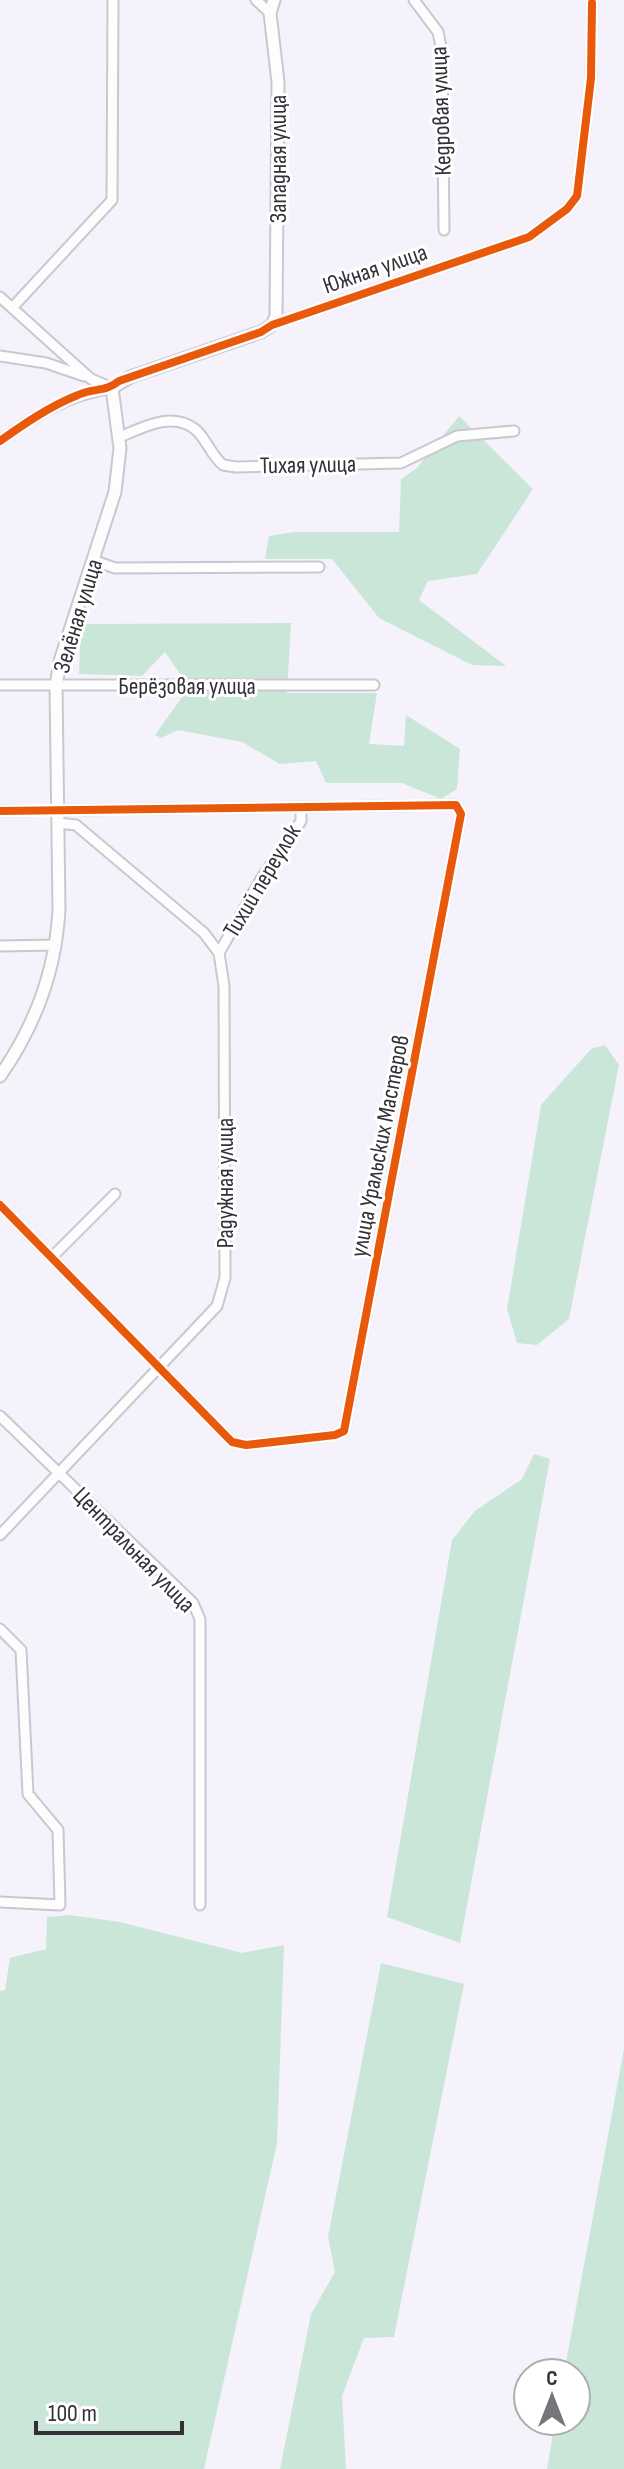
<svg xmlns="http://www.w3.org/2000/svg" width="624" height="2469" font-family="'Sofia Sans Condensed',sans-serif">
<rect width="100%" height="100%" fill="#f5f2fb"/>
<!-- green -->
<path fill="#cae6d8" d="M459,416L533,489L477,574L428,581L419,600L506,666L472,665L379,618L332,559H265L269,536L294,532H399L401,479L417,468Z
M291,623L287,693H377L369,744L404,746L406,715L460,749L457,789L441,799L402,783H326L316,761L280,764L242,742L178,730L161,738L155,735L189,687L165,652L142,676L79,674L81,624Z
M605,1045L619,1065L569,1319L537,1345L517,1343L507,1309L541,1105L591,1049Z
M534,1454L550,1459L460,1943L387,1917L452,1540L475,1511L522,1479Z
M69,1915L120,1922L242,1953L284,1945L277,2143L204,2469H0V1991L5,1990L10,1958L46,1949L47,1917Z
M381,1963L464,1984L394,2337L364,2338L342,2396L346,2469H280L311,2314L335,2272L328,2237Z
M624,2049V2469H547L555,2421H576V2373H564Z"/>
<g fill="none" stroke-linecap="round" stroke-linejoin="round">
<defs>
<path id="minor" d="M256,0L270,13
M414,0L438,32L442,52L444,230
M0,297L91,379L112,388
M12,308L112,200L113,0
M272,325L529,237L567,209L577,196L591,78L592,3
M0,356L46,363L84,376
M118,438C141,428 173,410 196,430C207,440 211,455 223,465L236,467L401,463L457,436L514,431
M0,441C36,415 67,395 112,388
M95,561L115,568L319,567
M0,685H374
M0,811L456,805L461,814L344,1431L335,1435L246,1445L232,1442L0,1205
M0,946L56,945
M219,953L261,879L301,821V808
M53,1256L115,1194
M0,1416L193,1603L200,1619V1905
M0,1535L217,1306L225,1278L224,986L219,953L204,933L76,825L58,823
M0,1629L21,1650L28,1794L58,1830L60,1905L0,1902"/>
<path id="tertiary" d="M0,1076C35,1026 56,969 59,909L56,686L60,661L115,492L120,448L112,388L130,377L261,332L272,325L276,316L278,82L270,13L274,0"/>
</defs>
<!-- minor casing -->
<use href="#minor" stroke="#cac7cf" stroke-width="13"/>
<!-- tertiary casing -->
<use href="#tertiary" stroke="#cac7cf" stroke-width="15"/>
<!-- minor -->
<use href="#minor" stroke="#fefdfe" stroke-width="9"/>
<!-- tertiary -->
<use href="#tertiary" stroke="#fefdfe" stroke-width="11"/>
<defs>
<path id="cycleway" d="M0,441C24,424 50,406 78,395C93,388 106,392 119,381L261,332L272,325L529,237L567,209L577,196L591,78L592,3
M0,811L456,805L461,814L344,1431L335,1435L246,1445L232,1442L0,1205"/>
</defs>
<!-- cycleway casing -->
<use href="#cycleway" stroke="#fff" stroke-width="13"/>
<!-- cycleway -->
<use href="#cycleway" stroke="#e8590c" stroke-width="8"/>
</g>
<g text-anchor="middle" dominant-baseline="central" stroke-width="6" stroke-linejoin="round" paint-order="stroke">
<!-- street labels -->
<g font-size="24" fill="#333038" stroke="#fff">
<text transform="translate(441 111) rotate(-92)">Кедровая улица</text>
<text transform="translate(278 159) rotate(-90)">Западная улица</text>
<text transform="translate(375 269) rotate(-19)">Южная улица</text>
<text transform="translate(308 465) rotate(-1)">Тихая улица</text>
<text transform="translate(78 616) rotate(-73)">Зелёная улица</text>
<text x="187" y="686">Берёзовая улица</text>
<text transform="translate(262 881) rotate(-59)">Тихий переулок</text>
<text transform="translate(380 1146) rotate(-79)">улица Уральских Мастеров</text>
<text transform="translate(225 1183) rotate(-90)">Радужная улица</text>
<text transform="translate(134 1550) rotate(46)">Центральная улица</text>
</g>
</g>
<!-- north arrow -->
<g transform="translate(552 2397)"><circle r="38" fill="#ffffff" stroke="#adacaf" stroke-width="2"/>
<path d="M0-6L14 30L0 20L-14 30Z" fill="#77747c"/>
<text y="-12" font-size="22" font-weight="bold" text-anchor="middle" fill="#333038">С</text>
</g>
<!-- scale -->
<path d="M36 2421v12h146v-12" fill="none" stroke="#333038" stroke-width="4"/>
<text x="48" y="2421" font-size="24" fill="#333038" stroke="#ffffff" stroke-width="6" paint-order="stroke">100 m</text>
</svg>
